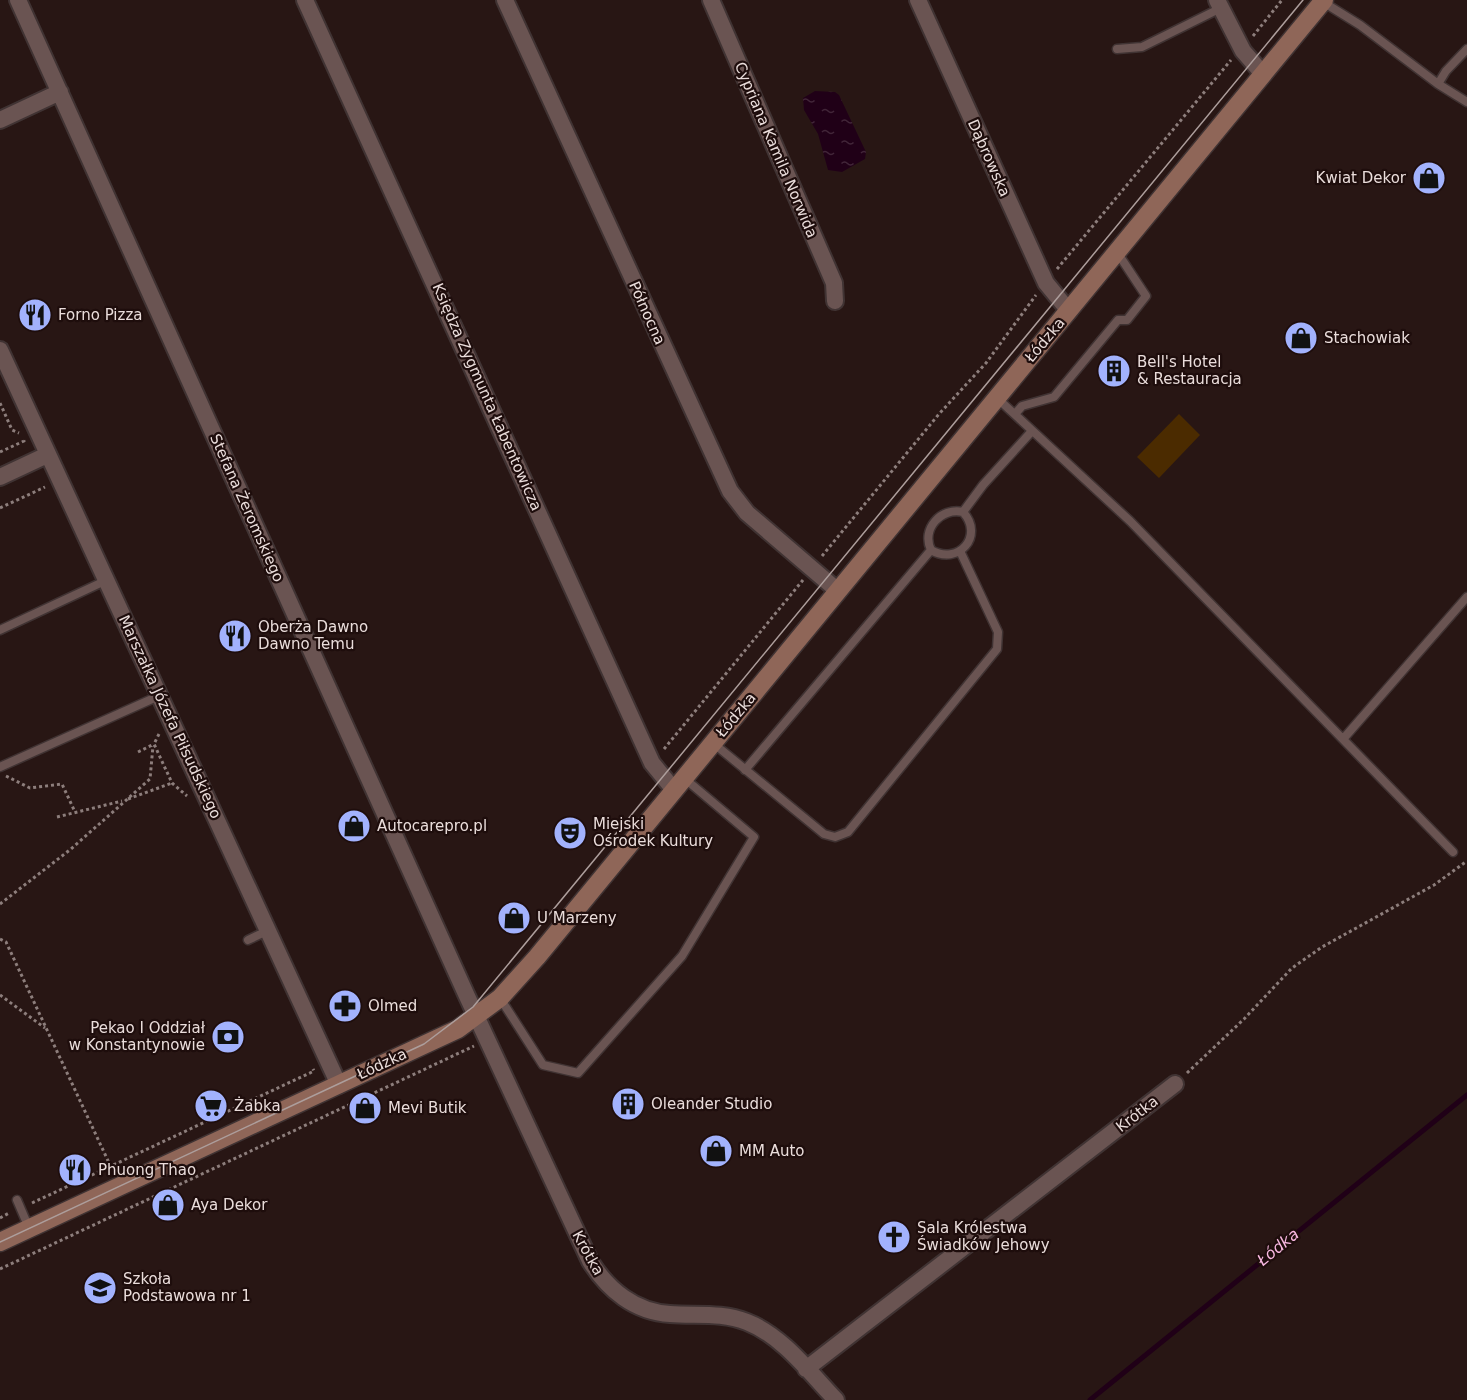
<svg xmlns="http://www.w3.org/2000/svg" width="1467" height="1400" font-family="'DejaVu Sans',sans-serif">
<defs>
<pattern id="water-ripples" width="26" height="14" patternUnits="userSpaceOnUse" patternTransform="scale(1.5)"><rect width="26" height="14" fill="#200017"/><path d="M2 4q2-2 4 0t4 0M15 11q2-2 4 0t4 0" fill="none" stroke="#412538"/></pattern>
</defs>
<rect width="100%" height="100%" fill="#281614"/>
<!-- pitch -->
<path fill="#4b2b00" d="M1179,414L1200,435L1159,478L1137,457Z"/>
<!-- water -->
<path fill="url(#water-ripples)" d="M815,91L835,92L839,95L866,152L865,159L842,172L828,170L818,134L804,110L803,98Z"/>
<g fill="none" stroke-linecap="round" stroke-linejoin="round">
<!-- stream -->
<path stroke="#200017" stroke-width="5" d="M1090,1400L1467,1095"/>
<defs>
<path id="lane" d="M1323,2L1360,25L1438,84L1467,102
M1117,49L1142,47L1221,8
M1438,84L1446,71L1467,49
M997,398L1130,521L1453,852
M1015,414L1022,406L1054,397L1118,320H1127L1146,296L1117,252
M963,512C941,507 921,529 931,550C958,566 985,536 963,512L983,485L1032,431
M0,630L107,580
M1344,738L1467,597
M713,743L824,834L835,837L848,832L997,649L998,632L960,551
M0,767L161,695
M745,770L931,550
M248,940L267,931
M500,998L543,1065L578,1073L682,956L754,837L684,778
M17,1200L29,1228"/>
<path id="street" d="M18,0L466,994L590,1261C608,1290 635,1312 670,1314C696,1316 722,1312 747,1322C783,1336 810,1373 836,1400
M305,0L652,763L674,790
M505,0L730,491L747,513L838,591
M711,0L834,283L835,301
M918,0L1046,283L1069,311
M1217,0L1243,51L1263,74
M0,120L60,92
M0,350L339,1085
M0,477L47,455
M806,1369L1175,1084"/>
<path id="secondary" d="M0,1242L458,1029L500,998L537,957L1324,0"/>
</defs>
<!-- lane casing -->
<use href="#lane" stroke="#403333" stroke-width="11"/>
<!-- street casing -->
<use href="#street" stroke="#403333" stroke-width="20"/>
<!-- secondary casing -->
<use href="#secondary" stroke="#403333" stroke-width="21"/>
<!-- path -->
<path stroke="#8d7e7c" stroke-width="3" stroke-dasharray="3 3" stroke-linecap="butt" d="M1253,36L1282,0
M1057,269L1231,60
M0,403L12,430L19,433
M0,452L24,441L23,439
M0,508L45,487
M822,556L939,414L986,363L1036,295
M159,734L154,744L172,783L187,796
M664,749L803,580
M138,752L154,744
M6,776L30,788L62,784L75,812
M128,799L172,783
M57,817L122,801
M0,904L71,849L150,779L153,746
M0,939L6,942L110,1165
M0,995L45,1028
M1187,1073L1244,1019L1292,968L1322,947L1434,885L1467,861
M32,1203L314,1071L313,1069
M0,1218L9,1213
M0,1269L474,1046"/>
<!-- lane -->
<use href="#lane" stroke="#6a5452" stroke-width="8"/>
<!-- street -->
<use href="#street" stroke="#6a5452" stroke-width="16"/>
<!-- secondary -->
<use href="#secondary" stroke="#8f6658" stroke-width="18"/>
<!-- tram -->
<path stroke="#ad9e9c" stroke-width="1.5" d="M0,1242L424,1044L473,1007L1303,0"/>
</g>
<!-- icons -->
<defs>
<symbol id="shop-disc" viewBox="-11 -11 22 22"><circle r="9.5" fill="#a2b2fd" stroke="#1e0d0c"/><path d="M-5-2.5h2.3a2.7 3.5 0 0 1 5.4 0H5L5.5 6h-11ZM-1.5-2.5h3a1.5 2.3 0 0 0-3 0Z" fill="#111"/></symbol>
<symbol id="restaurant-disc" viewBox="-11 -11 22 22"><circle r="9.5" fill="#a2b2fd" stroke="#1e0d0c"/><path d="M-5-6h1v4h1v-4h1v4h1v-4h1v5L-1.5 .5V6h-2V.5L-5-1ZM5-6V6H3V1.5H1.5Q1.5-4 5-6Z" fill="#111"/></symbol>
<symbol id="building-disc" viewBox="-11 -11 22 22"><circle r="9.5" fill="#a2b2fd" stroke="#1e0d0c"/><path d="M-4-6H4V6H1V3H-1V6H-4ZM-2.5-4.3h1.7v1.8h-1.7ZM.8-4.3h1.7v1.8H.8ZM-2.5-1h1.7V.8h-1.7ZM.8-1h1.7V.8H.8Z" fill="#111"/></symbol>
<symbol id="theatre-disc" viewBox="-11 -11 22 22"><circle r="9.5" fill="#a2b2fd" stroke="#1e0d0c"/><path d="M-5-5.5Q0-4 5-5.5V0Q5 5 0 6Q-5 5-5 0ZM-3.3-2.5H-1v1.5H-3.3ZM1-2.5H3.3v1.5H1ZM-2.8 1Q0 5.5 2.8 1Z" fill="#111"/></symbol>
<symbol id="pharmacy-disc" viewBox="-11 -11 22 22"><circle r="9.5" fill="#a2b2fd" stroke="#1e0d0c"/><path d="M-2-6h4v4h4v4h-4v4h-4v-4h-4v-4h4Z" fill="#111"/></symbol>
<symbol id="bank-disc" viewBox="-11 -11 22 22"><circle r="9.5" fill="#a2b2fd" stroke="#1e0d0c"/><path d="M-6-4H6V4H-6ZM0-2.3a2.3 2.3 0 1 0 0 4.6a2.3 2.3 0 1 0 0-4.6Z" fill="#111"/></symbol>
<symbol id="supermarket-disc" viewBox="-11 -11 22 22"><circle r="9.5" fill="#a2b2fd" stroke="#1e0d0c"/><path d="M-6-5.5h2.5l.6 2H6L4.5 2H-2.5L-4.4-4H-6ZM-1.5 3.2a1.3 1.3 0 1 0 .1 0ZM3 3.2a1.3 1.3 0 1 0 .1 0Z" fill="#111"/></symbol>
<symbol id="church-disc" viewBox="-11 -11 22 22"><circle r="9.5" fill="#a2b2fd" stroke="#1e0d0c"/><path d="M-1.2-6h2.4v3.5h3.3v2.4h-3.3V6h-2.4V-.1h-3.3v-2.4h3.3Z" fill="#111"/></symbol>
<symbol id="school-disc" viewBox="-11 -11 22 22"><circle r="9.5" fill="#a2b2fd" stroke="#1e0d0c"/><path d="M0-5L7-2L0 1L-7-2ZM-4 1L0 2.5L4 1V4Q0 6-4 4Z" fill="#111"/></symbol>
</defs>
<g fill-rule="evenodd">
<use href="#shop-disc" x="1410" y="159" width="38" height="38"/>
<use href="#restaurant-disc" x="16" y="296" width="38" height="38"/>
<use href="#shop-disc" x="1282" y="319" width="38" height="38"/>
<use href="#building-disc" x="1095" y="352" width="38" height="38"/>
<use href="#restaurant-disc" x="216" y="617" width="38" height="38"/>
<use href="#shop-disc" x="335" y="807" width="38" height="38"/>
<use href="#theatre-disc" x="551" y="814" width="38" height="38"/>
<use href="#shop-disc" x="495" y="899" width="38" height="38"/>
<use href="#pharmacy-disc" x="326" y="987" width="38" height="38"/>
<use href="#bank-disc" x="209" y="1018" width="38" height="38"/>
<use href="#building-disc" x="609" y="1085" width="38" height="38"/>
<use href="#supermarket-disc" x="192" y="1087" width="38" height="38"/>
<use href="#shop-disc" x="346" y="1089" width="38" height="38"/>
<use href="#shop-disc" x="697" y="1132" width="38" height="38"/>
<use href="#restaurant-disc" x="56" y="1151" width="38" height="38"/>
<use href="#shop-disc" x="149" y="1186" width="38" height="38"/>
<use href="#church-disc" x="875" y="1218" width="38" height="38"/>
<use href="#school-disc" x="81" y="1269" width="38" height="38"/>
</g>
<g text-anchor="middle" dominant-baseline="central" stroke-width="4.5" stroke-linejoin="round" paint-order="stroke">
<!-- street labels -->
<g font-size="15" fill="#eadddb" stroke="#1e0d0c">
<text transform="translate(776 150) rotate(67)">Cypriana Kamila Norwida</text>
<text transform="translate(989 158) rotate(66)">Dąbrowska</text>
<text transform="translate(647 313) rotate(66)">Północna</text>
<text transform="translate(1045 340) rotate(-50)">Łódzka</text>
<text transform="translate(487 397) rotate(66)">Księdza Zygmunta Łabentowicza</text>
<text transform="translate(247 508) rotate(66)">Stefana Żeromskiego</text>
<text transform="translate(736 715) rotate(-50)">Łódzka</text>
<text transform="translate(170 717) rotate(65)">Marszałka Józefa Piłsudskiego</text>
<text transform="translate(382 1064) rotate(-25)">Łódzka</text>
<text transform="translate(1137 1114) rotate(-38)">Krótka</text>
<text transform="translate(588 1253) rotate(61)">Krótka</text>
</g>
<!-- poi labels -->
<g font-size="15" fill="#eadddb" stroke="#1e0d0c" text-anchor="start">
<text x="1406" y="178" text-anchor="end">Kwiat Dekor</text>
<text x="58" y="315">Forno Pizza</text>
<text x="1324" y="338">Stachowiak</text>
<text x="1137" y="362">Bell's Hotel<tspan x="1137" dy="17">&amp; Restauracja</tspan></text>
<text x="258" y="627">Oberża Dawno<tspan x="258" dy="17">Dawno Temu</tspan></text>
<text x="593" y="824">Miejski<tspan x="593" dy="17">Ośrodek Kultury</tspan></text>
<text x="377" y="826">Autocarepro.pl</text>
<text x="537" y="918">U Marzeny</text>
<text x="368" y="1006">Olmed</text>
<text x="205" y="1028" text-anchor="end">Pekao I Oddział<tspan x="205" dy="17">w Konstantynowie</tspan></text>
<text x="651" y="1104">Oleander Studio</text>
<text x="234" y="1106">Żabka</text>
<text x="388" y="1108">Mevi Butik</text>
<text x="739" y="1151">MM Auto</text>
<text x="98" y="1170">Phuong Thao</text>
<text x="191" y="1205">Aya Dekor</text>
<text x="917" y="1228">Sala Królestwa<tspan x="917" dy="17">Świadków Jehowy</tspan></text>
<text x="123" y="1279">Szkoła<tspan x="123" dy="17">Podstawowa nr 1</tspan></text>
</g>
<!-- water labels -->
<g font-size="16" font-style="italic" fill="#f9b8e1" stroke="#1e0d0c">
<text transform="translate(1278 1247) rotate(-39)">Łódka</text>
</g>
</g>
</svg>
